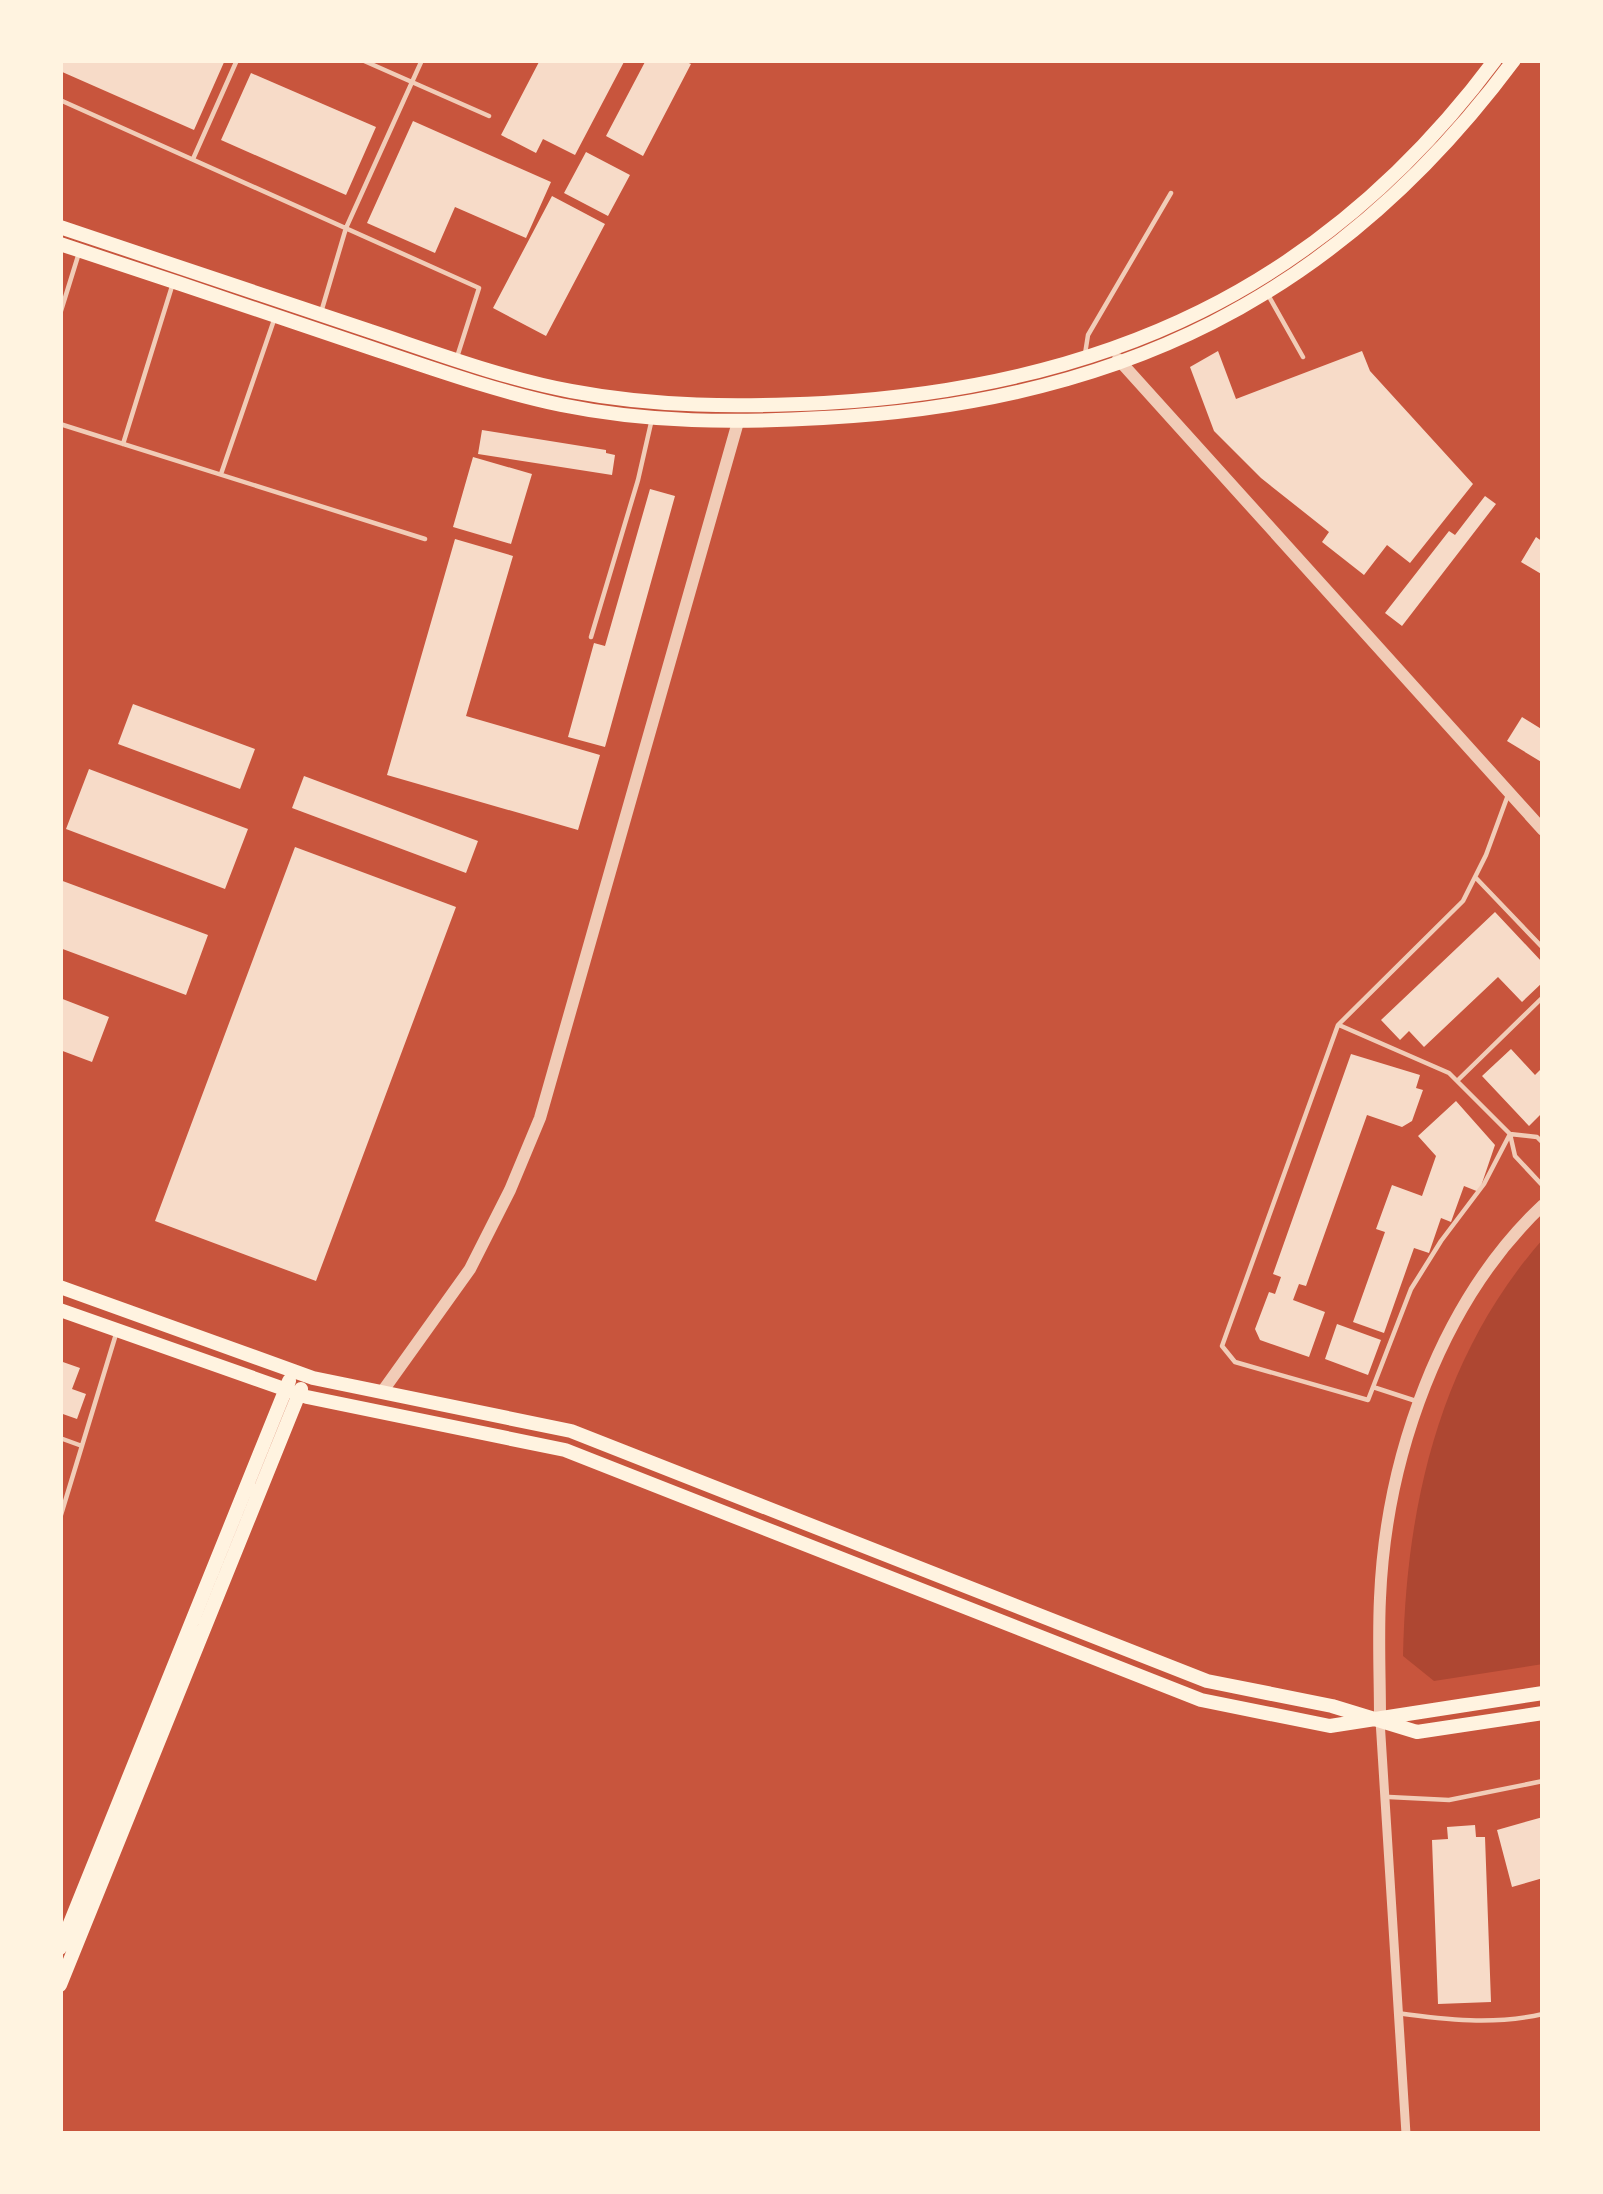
<svg xmlns="http://www.w3.org/2000/svg" width="1603" height="2194" font-family="Signika,sans-serif">
<rect width="100%" height="100%" fill="#c8553d"/>
<!-- green -->
<path fill="#ae4732" d="M1543,1239V1664L1434,1681L1403,1656C1406,1504 1440,1356 1543,1239Z"/>
<!-- building -->
<path fill="#f7dbc8" d="M60,60H225L194,130L60,71Z
M540,60H625L575,155L543,139L536,153L501,135Z
M646,60H682L691,64L643,156L606,136Z
M251,73L376,127L346,195L221,140Z
M413,121L551,182L526,238L455,207L435,253L367,223Z
M586,152L630,175L608,216L564,193Z
M552,196L605,224L546,336L493,308Z
M1218,351L1236,399L1362,351L1370,371L1473,484L1410,563L1387,545L1364,575L1322,542L1329,532L1261,478L1214,431L1190,367Z
M482,430L606,450V453L615,455L612,475L478,454Z
M473,457L532,474L511,544L453,527Z
M650,489L675,496L605,747L568,737L594,643L605,646Z
M1485,496L1496,504L1402,626L1385,613L1449,531L1455,535Z
M1536,537L1543,542V575L1521,562Z
M455,539L513,556L466,716L600,755L578,830L387,775Z
M133,704L255,749L240,789L118,744Z
M1522,717L1543,730V763L1507,741Z
M89,769L248,829L225,889L66,829Z
M304,776L478,841L466,873L292,808Z
M295,847L456,907L316,1281L155,1221Z
M60,880L208,935L186,995L60,948Z
M1495,912L1543,963V982L1522,1002L1498,977L1424,1047L1409,1031L1400,1040L1381,1020Z
M60,998L109,1017L92,1062L60,1050Z
M1511,1049L1535,1075L1543,1067V1112L1529,1126L1482,1076Z
M1351,1054L1420,1075L1416,1088L1423,1090L1412,1121L1402,1127L1367,1115L1306,1286L1299,1284L1293,1300L1325,1312L1309,1357L1260,1340L1255,1329L1269,1292L1275,1294L1281,1277L1273,1274Z
M1456,1101L1495,1145L1479,1192L1464,1186L1451,1222L1441,1218L1429,1253L1414,1248L1384,1333L1353,1322L1385,1232L1376,1229L1392,1185L1422,1196L1436,1156L1418,1136Z
M1337,1324L1381,1340L1368,1375L1325,1359Z
M60,1361L80,1368L72,1389L86,1394L77,1419L60,1413Z
M1543,1817V1878L1512,1887L1497,1830Z
M1475,1825L1476,1837H1485L1491,2002L1438,2004L1432,1840L1448,1839L1447,1827Z"/>
<g fill="none" stroke-linecap="round" stroke-linejoin="round">
<!-- service -->
<path stroke="#f1ccb7" stroke-width="4.5" d="M362,60L489,116
M60,100L479,288L458,354
M193,159L237,60
M1267,293L1303,357
M322,309L346,228L422,60
M60,314L78,256
M1085,354L1088,335L1171,193
M60,424L425,539
M123,444L173,283
M221,474L274,320
M591,637L638,480L651,423
M1508,795L1486,855L1463,901L1338,1025L1222,1346L1235,1362L1368,1400L1411,1289L1441,1241L1484,1184L1510,1134
M1476,878L1543,948
M1339,1025L1449,1073L1510,1134L1515,1156L1543,1186
M1457,1081L1543,997
M1510,1134L1537,1137L1543,1143
M1373,1387L1419,1402
M60,1438L82,1446
M60,1518L116,1334
M1389,1797L1449,1800L1543,1781
M1397,2013C1446,2020 1495,2025 1543,2014"/>
<!-- minor -->
<path stroke="#f1ccb7" stroke-width="9" d="M1380,1720L1406,2134"/>
<!-- tertiary -->
<path stroke="#f1ccb7" stroke-width="12" d="M1118,359L1543,830
M382,1392L470,1269L510,1190L540,1118L738,422
M1380,1718C1380,1678 1378,1638 1380,1598C1386,1458 1440,1302 1543,1205"/>
<!-- secondary -->
<path stroke="#fff3e0" stroke-width="14" d="M60,227C164,261 267,296 370,331C436,353 502,378 571,391C655,407 738,407 824,403C1105,387 1324,289 1495,60
M60,244C158,276 255,309 353,342C422,365 490,390 561,405C649,423 735,423 823,418C1117,403 1337,298 1514,60
M60,1287L313,1378L571,1431L1207,1681L1332,1706L1417,1732L1543,1713
M60,1310L307,1397L565,1450L1201,1700L1330,1726L1543,1693
M60,1948L289,1381
M60,1985L301,1389"/>
</g>
<!-- border -->
<rect width="1603" height="2194" fill="none" stroke="#fff3e0" stroke-width="126"/>
</svg>
